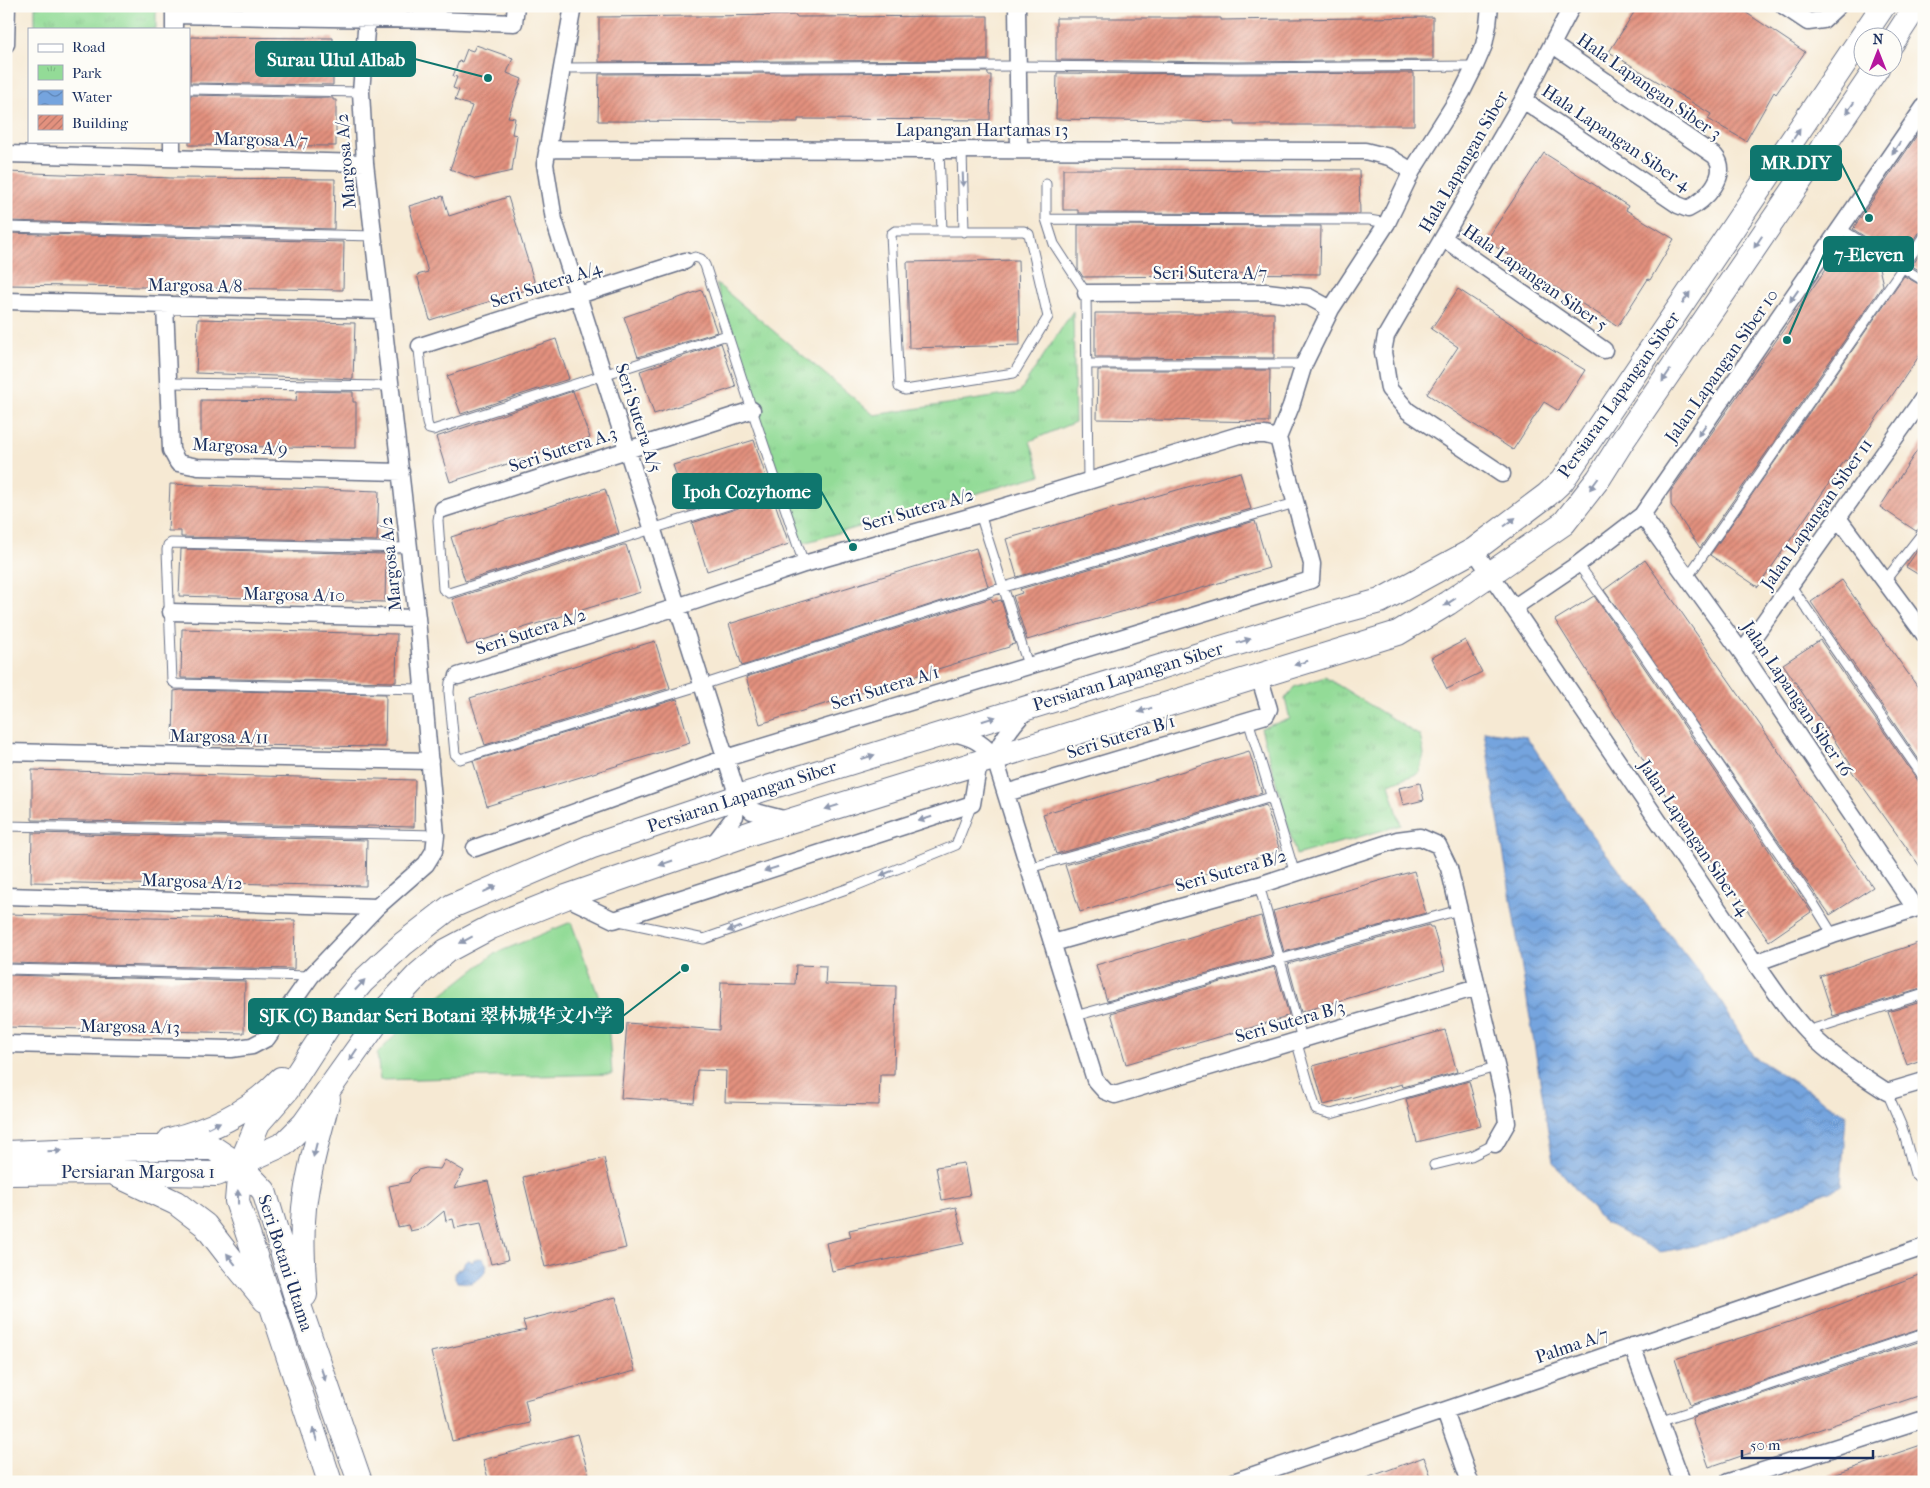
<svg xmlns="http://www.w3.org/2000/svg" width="1930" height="1488" font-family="'IM FELL French Canon','Noto Serif SC',serif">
<defs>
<pattern id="park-tufts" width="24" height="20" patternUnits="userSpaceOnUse" patternTransform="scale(1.25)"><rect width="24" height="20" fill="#93db97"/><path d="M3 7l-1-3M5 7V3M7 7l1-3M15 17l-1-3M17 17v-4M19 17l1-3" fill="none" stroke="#7ebc85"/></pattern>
<pattern id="water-waves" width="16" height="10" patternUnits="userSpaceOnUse" patternTransform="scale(1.25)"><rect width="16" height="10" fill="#75a4de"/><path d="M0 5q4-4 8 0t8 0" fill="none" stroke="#5f86b7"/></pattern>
<pattern id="building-hatch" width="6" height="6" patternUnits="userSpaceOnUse" patternTransform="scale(1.25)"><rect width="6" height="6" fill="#e3917e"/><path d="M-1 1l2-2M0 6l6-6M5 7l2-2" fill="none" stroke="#b7776a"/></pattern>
</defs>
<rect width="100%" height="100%" fill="#fdfcf7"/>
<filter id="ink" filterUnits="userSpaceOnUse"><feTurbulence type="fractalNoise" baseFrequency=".02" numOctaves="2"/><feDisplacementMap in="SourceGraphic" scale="10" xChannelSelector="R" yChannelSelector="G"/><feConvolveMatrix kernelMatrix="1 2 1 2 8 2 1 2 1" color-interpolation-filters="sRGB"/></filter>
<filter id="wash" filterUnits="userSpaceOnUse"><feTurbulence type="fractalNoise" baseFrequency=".0096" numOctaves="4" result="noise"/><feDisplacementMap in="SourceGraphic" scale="20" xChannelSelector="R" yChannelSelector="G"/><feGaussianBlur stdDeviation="1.12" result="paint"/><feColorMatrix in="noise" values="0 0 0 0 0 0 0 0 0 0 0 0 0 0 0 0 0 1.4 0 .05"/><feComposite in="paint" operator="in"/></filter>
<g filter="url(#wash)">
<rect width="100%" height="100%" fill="#f6e9d3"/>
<!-- grass -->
<path fill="#93db97" stroke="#57857a" d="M571,922L608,1022L612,1074L380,1080L377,1054L410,1020L494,954Z"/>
<!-- park -->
<path fill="url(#park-tufts)" stroke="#57857a" d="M35,6H156V29H35Z
M716,283L874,415L1019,393L1073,311L1075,422L1030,441L1041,475L800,544L779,489Z
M1325,677L1420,736L1424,754L1419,773L1389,784L1401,825L1296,855L1261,728L1290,719L1285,699L1294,687Z"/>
<!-- water -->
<path fill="url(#water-waves)" stroke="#486a9e" d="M1484,731L1527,737L1591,834L1717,995L1753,1056L1846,1115L1841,1186L1710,1243L1660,1252L1603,1222L1553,1162Z
M479,1258L483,1259L487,1265C486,1274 479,1280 471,1283L457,1282L455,1279V1273L458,1269L462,1268L465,1262L469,1260L472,1263L474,1260Z"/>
<g id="blocks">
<!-- building -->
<path fill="url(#building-hatch)" d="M1638,6H1736L1805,52L1776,94L1774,92L1746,141L1708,119L1711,114L1609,52Z
M796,15V17L988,16V60L599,62V17Z
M1433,17V60L1236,62L1056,60V18H1221V20Z
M191,37L333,38V85L190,83Z
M476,45L513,58L507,73L522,79L508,117L515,118L512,134L517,135L512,171L476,179L450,169L472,106L455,100L459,90L453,88L457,77L453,76L459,61L462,62L467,49L473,51Z
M988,72V75H991L990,120L798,119V122L598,121L599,74Z
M1057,73L1236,74L1414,73V125H1235V122L1056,119Z
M190,95L333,98V100H336V146L189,145V99H190Z
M1924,125V231L1919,233L1901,259L1873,239V242L1853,229L1855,227H1854Z
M1544,153L1628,206L1626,210L1674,239L1650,280L1648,279L1618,326L1535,275L1537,272L1486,241Z
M1063,169L1359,170L1360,214L1078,213V210H1063Z
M6,172L172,178L335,179L334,229L6,221Z
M443,196L449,216L508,197L536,287L430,320L417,275L428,272L409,206Z
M1078,225L1321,226L1320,274L1200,273V276L1083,277L1078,269Z
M6,233L344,242L343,290L6,285Z
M1846,240L1877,259L1883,285L1700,548L1671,505V491Z
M1924,248V273L1912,266Z
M1018,260L1020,345L909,348L907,262Z
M1904,276L1924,287V349L1847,461L1845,460L1758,587L1710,555Z
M1458,289L1550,349L1585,370L1559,411L1544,402L1513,450L1427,394L1458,347L1431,329Z
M702,290L717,332L638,357L624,317Z
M1095,313H1274V358L1095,357Z
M198,319L355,323L353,379L196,373Z
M556,339L569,379L461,414L447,376Z
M721,343L736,387L654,414L640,371Z
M1098,370H1270L1269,422L1097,419Z
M297,391L353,392V402H356V448L201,446V400L296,401Z
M573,391L590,438L450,482L436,437Z
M754,440L769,486L688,511L673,465Z
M1924,440V525L1916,531L1880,507Z
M1240,472L1251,509L1017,577L1006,539Z
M170,484L379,491L377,541L181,537V531H168Z
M605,489L619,533L465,581L451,537Z
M773,497L789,544L707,571L692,523Z
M1255,521L1269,568L1027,640L1013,596L1022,593L1020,589Z
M1924,541V578L1906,567Z
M623,545H626L641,592L467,645L452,599Z
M976,548L988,586L742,666L729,624Z
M181,549L386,554L385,602L179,596Z
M1645,560L1873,887L1830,915L1604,590Z
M1842,580L1924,696V767L1811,602Z
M1594,596L1629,645L1811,912L1769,941L1663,791L1555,620Z
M991,598L993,602L1001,600L1015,644L1009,645V647L760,724L746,677Z
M182,629L397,634L396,682L181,678Z
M1465,640L1482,672L1447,689L1431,658Z
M1820,640L1919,782L1924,784V872L1851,770L1853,768L1783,664Z
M655,641L670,688L485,745L470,698Z
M181,690L386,694L385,747L173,744L174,691Z
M677,699L690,743L487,806L473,761Z
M1249,751L1262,793L1150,828L1056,854L1043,814Z
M32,770L415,780L414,827L367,826V827L32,820Z
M1420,783L1424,800L1403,805L1399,788Z
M1266,805L1280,851L1080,912L1065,865L1154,840Z
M32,833L367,840L366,886L173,882V885L31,882Z
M1414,871L1426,913L1284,952L1273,911Z
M6,914L295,920L294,969L6,963Z
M1261,916L1272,955L1107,1001L1096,965Z
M1429,925L1430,927H1433L1445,970L1301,1012L1288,964Z
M1924,941V988L1833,1016L1820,976Z
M796,965L826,966L825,984L896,986L894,1075H880L879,1105L725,1102L726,1071L697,1070L694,1103L621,1098L627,1023L719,1030L721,982L795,984Z
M1275,967L1289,1015L1284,1017V1018L1126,1064L1111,1013Z
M6,975L245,981L244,1033L6,1027Z
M1924,1001V1059L1907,1065L1888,1012Z
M1445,1030L1457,1072L1403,1087L1402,1084L1324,1105L1313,1066Z
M1469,1081L1481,1126L1417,1142L1406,1099Z
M604,1158L626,1248L545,1267L523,1177Z
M445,1160L464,1171L454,1188L488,1181L508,1260L491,1264L481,1223L455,1228L453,1219L446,1221L444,1211L424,1228L410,1231L408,1225L398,1227L389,1186L409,1182L411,1177L418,1170L426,1168L440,1169Z
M964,1163L970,1195L942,1200L936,1167Z
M956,1207L964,1244L832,1271L826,1243L851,1237L849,1230Z
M1924,1273V1327L1690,1405L1675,1359L1814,1314Z
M616,1297L635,1371L525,1400L530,1423L452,1441L431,1352L526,1330L523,1321Z
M1924,1340V1394L1709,1467L1692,1419L1693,1417Z
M577,1434L591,1482H489L483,1460Z
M1924,1444V1482H1822L1821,1479Z
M1424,1457L1433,1482H1361V1480Z"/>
</g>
</g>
<g filter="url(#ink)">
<use href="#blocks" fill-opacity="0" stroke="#687087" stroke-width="1"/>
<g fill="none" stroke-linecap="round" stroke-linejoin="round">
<defs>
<path id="lane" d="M439,20L441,6
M561,68L1018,66L1236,68L1475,66
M189,89L361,92
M939,150L942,231
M962,150L964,232
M1046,184V219L1054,244L1086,293L1088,481
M1046,219L1369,220L1387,223
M6,227L374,236
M1841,229L1924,281
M895,231H1024L1029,234L1048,317L1014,373L905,390L899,387L891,234Z
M685,261L695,257L701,259L705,265L752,410L804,564
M420,346L419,350L427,423L429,429L433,430L727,335
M1087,364H1304
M168,383L391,386
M443,509L439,514L438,520L443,589L449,593L779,489
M980,514L1028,665
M409,548L171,543L168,545L167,550L172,681L176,684L424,689
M1578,564L1634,641L1812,901L1833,935
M1687,578L1924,237
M1884,582L1924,531
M1791,586L1924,778
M458,676L450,682L449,692L455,754L460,759L702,685L1004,587L1295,503
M1248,720L1295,874
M6,826L436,835
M1029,868L1152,834L1271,797
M1259,885L1302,1039
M619,921L704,939L855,886L956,845L972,804
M6,969L311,976
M1075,1016L1459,910
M1807,1031L1924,994
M1296,1040L1316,1110L1331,1114L1496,1067
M1887,1092L1902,1127L1915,1174L1924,1182
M1434,1165L1471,1156L1495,1144
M1659,1422L1924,1333"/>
<path id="street" d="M573,6L545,164L554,220L738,797L735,816L712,846
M1017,6L1019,150
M1784,6L1808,22L1823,20L1838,6
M174,15L439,20L514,23L516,6
M174,29V6
M6,44L7,6
M1523,100L1678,205L1688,209C1705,201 1731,174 1715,156L1553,45
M547,149L1365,151L1389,157L1412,171
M6,154L365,163
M172,158V141
M1443,238L1604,350
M1086,293L1267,292L1309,297L1331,309
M6,301L382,310
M165,305L171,450L178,463L198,467L401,472
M420,346L685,261
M1502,474L1408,411L1389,389L1383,352L1386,336L1523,100L1572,6
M443,509L752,410
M1642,515L1742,653L1915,908
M1838,518L1924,634
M1474,550L1755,963C1772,986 1787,1011 1807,1031C1830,1055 1859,1074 1887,1092L1924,1081
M1513,608L1578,564L1642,515L1924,107
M171,612L417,618
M1742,653L1924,397
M458,676L677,607L804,564L980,514L1239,435H1265L1278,438
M949,732C971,737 979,740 994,756L1095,1080L1105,1091L1115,1095L1477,987
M6,752L430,761
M994,756C1003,738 1012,724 1027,710
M1006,793L1266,715L1269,709L1259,676
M738,797L752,811L787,820
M475,848L726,758L1311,580L1312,564L1278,438L1291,406L1304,364L1331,309L1387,223L1412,171L1462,92L1475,66L1484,45L1488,25L1490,6
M6,896L377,907
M566,897L614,920L972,804L979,762
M1053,943L1259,885L1397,840L1420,837L1438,845L1449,868L1504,1099L1507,1123L1495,1144
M1755,963L1833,935L1924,906
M6,1044L231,1049L252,1046L267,1038L311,976L377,907L426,864L434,851L436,835L417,618L365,163L361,92L368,6
M1632,1346L1682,1482
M1445,1412L1470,1482
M1233,1482C1464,1405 1693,1325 1924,1247
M1728,1482L1924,1419"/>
<path id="secondary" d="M1892,43L1916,6
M170,1140C211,1130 251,1111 281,1079
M6,1153L134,1148H213L240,1166L264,1191L296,1297L360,1482
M6,1173L110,1172L217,1174L284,1144L304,1124L387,1008L419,974L446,951L491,927L566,897L757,831L1398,633L1448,603L1564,523L1599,478L1621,443L1877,68
M119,1176L176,1203L205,1225L232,1260L265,1300
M305,1295C303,1266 301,1237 304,1208C308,1171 319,1135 328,1099
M330,1482L237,1201L240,1166L258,1123L287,1090L340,1008L362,982L403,944L452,906L590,847L738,797L1332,614L1380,601L1474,550L1547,495L1562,481L1883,6"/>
</defs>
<!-- lane casing -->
<use href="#lane" stroke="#687087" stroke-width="11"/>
<!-- street casing -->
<use href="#street" stroke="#687087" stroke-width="19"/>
<!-- secondary casing -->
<use href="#secondary" stroke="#687087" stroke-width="26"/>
<!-- lane -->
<use href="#lane" stroke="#fff" stroke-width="9"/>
<!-- street -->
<use href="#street" stroke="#fff" stroke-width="16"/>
<!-- secondary -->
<use href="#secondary" stroke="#fff" stroke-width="24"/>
</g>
<!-- one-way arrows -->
<defs><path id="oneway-solid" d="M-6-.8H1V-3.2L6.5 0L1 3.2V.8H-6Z" transform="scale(1.25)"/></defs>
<g fill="#8d97ae">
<use href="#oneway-solid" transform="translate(1850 108) rotate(125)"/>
<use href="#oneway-solid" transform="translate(1796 135) rotate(-56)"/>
<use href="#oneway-solid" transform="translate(1896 148) rotate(124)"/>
<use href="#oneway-solid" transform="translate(963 180) rotate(88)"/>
<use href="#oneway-solid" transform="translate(1758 242) rotate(124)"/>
<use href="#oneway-solid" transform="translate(1794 296) rotate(125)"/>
<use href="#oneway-solid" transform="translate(1686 298) rotate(-56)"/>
<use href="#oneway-solid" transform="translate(1666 376) rotate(124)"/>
<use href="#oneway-solid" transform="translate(1702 430) rotate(125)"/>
<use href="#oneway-solid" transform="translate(1594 484) rotate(127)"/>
<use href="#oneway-solid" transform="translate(1510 522) rotate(-37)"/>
<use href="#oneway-solid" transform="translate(1450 602) rotate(147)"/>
<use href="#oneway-solid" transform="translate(1244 641) rotate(-17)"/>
<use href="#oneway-solid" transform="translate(1301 663) rotate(163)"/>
<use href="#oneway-solid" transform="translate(1145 710) rotate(163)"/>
<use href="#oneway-solid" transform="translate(989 719) rotate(-17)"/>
<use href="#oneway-solid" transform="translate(868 757) rotate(-17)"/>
<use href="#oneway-solid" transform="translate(832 807) rotate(163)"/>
<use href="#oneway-solid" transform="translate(925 819) rotate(162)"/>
<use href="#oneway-solid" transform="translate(666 863) rotate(161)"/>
<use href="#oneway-solid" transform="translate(771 869) rotate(162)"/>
<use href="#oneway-solid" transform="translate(887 873) rotate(158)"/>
<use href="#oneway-solid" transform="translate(490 889) rotate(-25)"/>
<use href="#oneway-solid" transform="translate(734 929) rotate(162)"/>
<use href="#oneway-solid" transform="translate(466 940) rotate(152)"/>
<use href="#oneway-solid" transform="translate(360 985) rotate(-47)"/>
<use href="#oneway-solid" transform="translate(353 1055) rotate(124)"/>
<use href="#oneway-solid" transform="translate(214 1125) rotate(-26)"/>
<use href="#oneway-solid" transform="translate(315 1150) rotate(104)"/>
<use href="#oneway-solid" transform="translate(55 1151) rotate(-2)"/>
<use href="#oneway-solid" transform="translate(238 1197) rotate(-91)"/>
<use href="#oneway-solid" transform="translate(231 1259) rotate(-128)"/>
<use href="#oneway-solid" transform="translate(323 1374) rotate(71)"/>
<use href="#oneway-solid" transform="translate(315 1435) rotate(-108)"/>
</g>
</g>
<g text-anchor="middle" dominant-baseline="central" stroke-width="4.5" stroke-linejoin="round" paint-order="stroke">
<!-- street labels -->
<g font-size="18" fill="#1b2f5e" stroke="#fdfcf7">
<text transform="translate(1649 87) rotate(35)">Hala Lapangan Siber 3</text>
<text x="982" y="130">Lapangan Hartamas 13</text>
<text transform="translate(1616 138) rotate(34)">Hala Lapangan Siber 4</text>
<text transform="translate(261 140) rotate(1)">Margosa A/7</text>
<text transform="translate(346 161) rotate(-95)">Margosa A/2</text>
<text transform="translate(1464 162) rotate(-60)">Hala Lapangan Siber</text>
<text x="1210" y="273">Seri Sutera A/7</text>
<text transform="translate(1535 278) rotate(35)">Hala Lapangan Siber 5</text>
<text transform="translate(546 285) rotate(-18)">Seri Sutera A/4</text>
<text transform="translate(195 286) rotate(1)">Margosa A/8</text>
<text transform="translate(1722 366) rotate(-55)">Jalan Lapangan Siber 10</text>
<text transform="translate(1619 395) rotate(-55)">Persiaran Lapangan Siber</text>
<text transform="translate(638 418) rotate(72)">Seri Sutera A/5</text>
<text transform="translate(240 447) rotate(3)">Margosa A/9</text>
<text transform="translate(563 450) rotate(-18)">Seri Sutera A.3</text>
<text transform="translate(918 510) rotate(-16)">Seri Sutera A/2</text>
<text transform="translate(1817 514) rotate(-55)">Jalan Lapangan Siber 11</text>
<text transform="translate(391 564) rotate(-96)">Margosa A/2</text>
<text transform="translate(294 595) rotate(1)">Margosa A/10</text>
<text transform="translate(531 632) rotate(-18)">Seri Sutera A/2</text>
<text transform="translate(1128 677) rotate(-17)">Persiaran Lapangan Siber</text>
<text transform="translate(885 688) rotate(-17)">Seri Sutera A/1</text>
<text transform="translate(1797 699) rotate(56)">Jalan Lapangan Siber 16</text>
<text transform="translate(219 737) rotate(1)">Margosa A/11</text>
<text transform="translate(1121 737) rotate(-17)">Seri Sutera B/1</text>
<text transform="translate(742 797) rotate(-18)">Persiaran Lapangan Siber</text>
<text transform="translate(1694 838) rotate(56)">Jalan Lapangan Siber 14</text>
<text transform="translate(1231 871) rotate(-16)">Seri Sutera B/2</text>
<text transform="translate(192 882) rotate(2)">Margosa A/12</text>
<text transform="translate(1290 1022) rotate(-16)">Seri Sutera B/3</text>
<text transform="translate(130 1027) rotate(1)">Margosa A/13</text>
<text x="138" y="1172">Persiaran Margosa 1</text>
<text transform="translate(285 1263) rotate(72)">Seri Botani Utama</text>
<text transform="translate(1572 1346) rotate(-19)">Palma A/7</text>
</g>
</g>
<!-- callouts -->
<path fill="none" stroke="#0f766e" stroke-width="2" d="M488 78L415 59M1869 218L1841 163M1787 340L1824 254M853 547L821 491M685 968L623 1016"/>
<g fill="#0f766e" stroke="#fdfcf7" stroke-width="2">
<circle cx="488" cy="78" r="5"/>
<circle cx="1869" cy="218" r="5"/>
<circle cx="1787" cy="340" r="5"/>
<circle cx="853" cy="547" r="5"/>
<circle cx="685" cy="968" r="5"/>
</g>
<g fill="#0f766e" stroke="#0f766e" stroke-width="2">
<rect x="256" y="42" width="159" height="34" rx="5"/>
<rect x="1751" y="146" width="90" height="34" rx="5"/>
<rect x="1824" y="237" width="89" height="34" rx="5"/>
<rect x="673" y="474" width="148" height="34" rx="5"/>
<rect x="249" y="999" width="374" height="34" rx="5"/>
</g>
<g font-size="19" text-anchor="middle" font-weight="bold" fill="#fff">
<text x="336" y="66">Surau Ulul Albab</text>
<text x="1796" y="169">MR.DIY</text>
<text x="1869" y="261">7-Eleven</text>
<text x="747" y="498">Ipoh Cozyhome</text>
<text x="436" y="1022">SJK (C) Bandar Seri Botani 翠林城华文小学</text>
</g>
<!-- margin -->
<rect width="1930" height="1488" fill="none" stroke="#fdfcf7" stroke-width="25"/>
<!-- legend -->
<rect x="28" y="28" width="162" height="115" fill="#fdfcf7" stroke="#a3aaba"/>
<rect x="38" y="44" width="25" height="8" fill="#ffffff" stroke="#a3aaba"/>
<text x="72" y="52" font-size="15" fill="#1b2f5e">Road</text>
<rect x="38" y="65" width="25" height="15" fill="url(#park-tufts)" stroke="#a3aaba"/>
<text x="72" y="78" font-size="15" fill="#1b2f5e">Park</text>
<rect x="38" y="90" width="25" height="15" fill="url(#water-waves)" stroke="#a3aaba"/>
<text x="72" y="102" font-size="15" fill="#1b2f5e">Water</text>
<rect x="38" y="115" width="25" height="15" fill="url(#building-hatch)" stroke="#a3aaba"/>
<text x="72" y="128" font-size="15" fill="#1b2f5e">Building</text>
<!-- north arrow -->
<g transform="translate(1878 52)"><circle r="24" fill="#fdfcf7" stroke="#a3aaba"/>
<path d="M0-4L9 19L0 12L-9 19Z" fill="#b5179e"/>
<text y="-8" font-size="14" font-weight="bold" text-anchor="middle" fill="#1b2f5e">N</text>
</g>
<!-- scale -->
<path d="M1742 1450v8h131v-8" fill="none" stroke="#1b2f5e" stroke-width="2.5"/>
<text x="1750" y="1450" font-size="15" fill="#1b2f5e" stroke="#fdfcf7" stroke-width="4" paint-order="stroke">50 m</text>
</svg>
